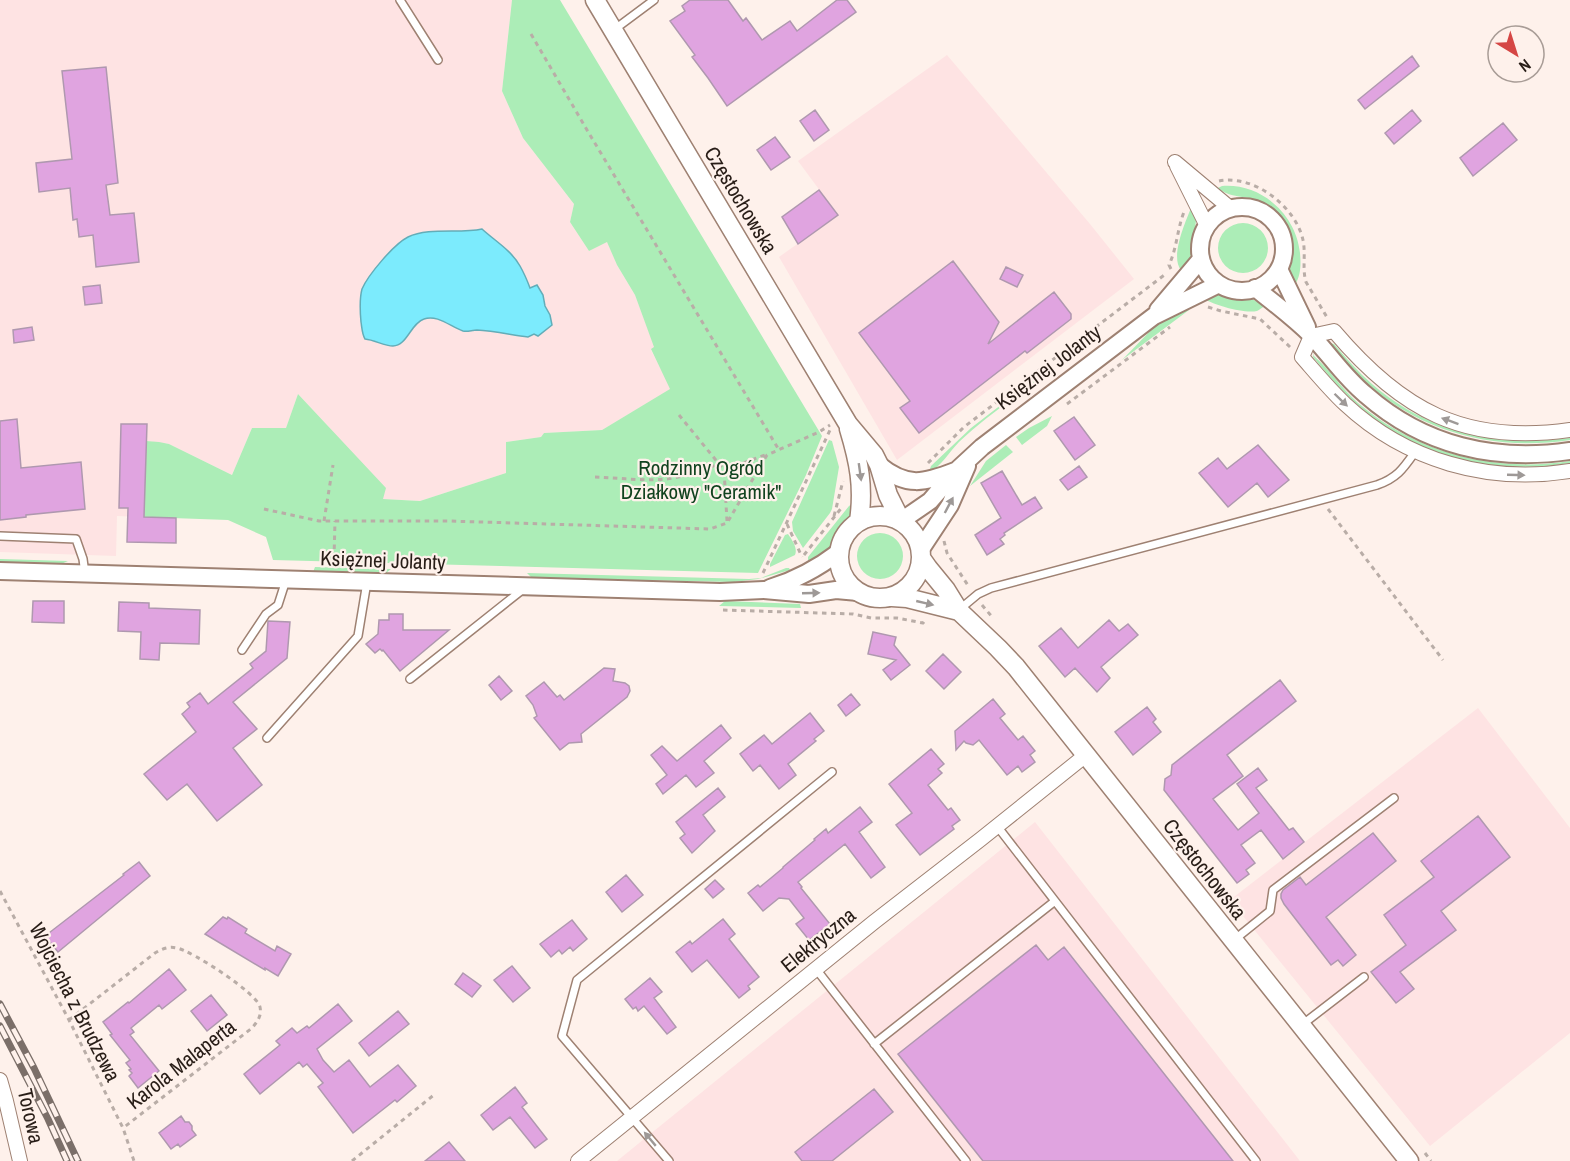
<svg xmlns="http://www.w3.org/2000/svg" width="1570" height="1161" font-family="'Archivo Narrow',sans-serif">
<rect width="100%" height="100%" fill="#fef1eb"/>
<!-- industrial -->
<path fill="#fee3e3" d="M0,0H512L502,91L523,138L574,204L570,222L589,251L607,241L617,265L635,295L655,348L651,350L671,389L602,430L544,433L541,437L506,442V473L420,501L383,499L328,426L298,394L286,428H252L232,475L169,444L146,441L144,517L117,516L116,556L0,552Z
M947,55L1090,224L1134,279L897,460L779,257L838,215L798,161Z
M1478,708L1570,828V1033L1430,1146L1230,900Z
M1035,822L1300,1161H617Z"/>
<!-- green -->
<path fill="#acedb7" d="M512,0H560L822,436L806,475L758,573L273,560L266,537L228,520L144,517L146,441L159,442L169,444L232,475L252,428H286L298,394L386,488L383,499L420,501L506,473V442L541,437L544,433L602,430L670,389L651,349L654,347L635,295L617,265L607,242L589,251L570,222L574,204L523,138L502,91Z
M1222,186C1261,183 1296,214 1300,253C1301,264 1301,275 1295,285C1293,281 1289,276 1289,272C1288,260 1294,250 1292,239C1288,217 1270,202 1249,198C1237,196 1228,196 1218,188Z
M1191,208L1196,221L1195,228L1191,255L1188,263L1181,270C1170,257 1185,223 1191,208Z
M1218 248a25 25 0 1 1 50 0a25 25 0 1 1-50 0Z
M1218,293L1234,297L1252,299L1265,306C1263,307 1259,310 1257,311C1244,314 1215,305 1204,299Z
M1190,305L1189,310L1122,360L1154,327Z
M1330,343L1334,344C1346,358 1358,372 1372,384C1428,433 1498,447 1570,438V440C1497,451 1424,434 1368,384C1354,371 1342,357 1330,343Z
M1314,353V356C1330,370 1342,389 1358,403C1417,453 1494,473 1570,461V463C1496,475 1417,458 1360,407C1342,392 1328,375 1313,357Z
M1040,376L1042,378C1014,398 984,418 959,442C949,452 942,466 929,472L931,466L971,428L1037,377Z
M1052,416L1047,426L1022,445L1016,437L1029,428Z
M829,440L832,441L839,467L832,509L830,513L803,548L793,531L792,522Z
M1006,445L1013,452L970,486L986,461Z
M852,504C852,509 852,515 851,519C847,537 822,555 808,564V557L849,506Z
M857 556a23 23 0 1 1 46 0a23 23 0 1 1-46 0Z
M788,534C792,540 798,548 795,555L770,567V564L785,535Z
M0,559L68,561L61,564L0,563Z
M315,567L391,569L385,574L313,572Z
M786,568H789L790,570L758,579L734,582L532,578L527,573L749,579L761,578Z
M725,601L800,604L801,608L719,606Z"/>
<!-- water -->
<path fill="#7cebfd" stroke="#63adb8" stroke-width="1.5" d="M482,229C495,241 511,250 520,266C524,273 527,280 530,288L537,285L543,295L545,306L550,315L552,325L538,336L534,334L528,337C512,335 494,331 477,330C472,330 468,332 463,331C451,327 437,314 424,319C411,323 407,346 393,346C384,346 375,340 365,339C362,334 362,328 361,322C360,311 359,300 362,289C368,275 394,244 408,237C429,227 460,234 482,229Z"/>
<!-- building -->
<path fill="#e0a4e0" stroke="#af98af" stroke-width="1.5" d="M690,0H728L743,21L746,18L762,40L790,21L797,31L837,0H847L856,12L727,106L708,78L692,57L695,55L670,21L685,11L682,6Z
M1412,56L1419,66L1365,109L1358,100Z
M106,67L118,183L106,185L110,215L134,213L139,262L96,267L93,235L79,237L77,219L73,220L70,188L39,192L36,163L72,159L62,71Z
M815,110L829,130L814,141L800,121Z
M1412,110L1421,121L1394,144L1385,133Z
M1503,123L1517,140L1473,176L1460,158Z
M775,137L790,157L771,170L757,150Z
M819,190L838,215L798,244L782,217Z
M953,261L999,322L988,344L1054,292L1071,314V319L1027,353L1025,351L919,433L900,408L910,401L859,333Z
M1006,267L1023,275L1017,287L1000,279Z
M100,285L102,303L85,305L83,287Z
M32,327L34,340L14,343L13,330Z
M1074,417L1095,445L1075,460L1054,431Z
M17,419L21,468L81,462L85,509L26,515V517L0,520V421Z
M121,424H147L144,517L176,518V543L127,542L128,508H119Z
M1258,445L1289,480L1268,497L1257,483L1228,507L1199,473L1218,458L1227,469Z
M1079,466L1087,477L1068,490L1060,480Z
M1002,471L1022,505L1035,497L1042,508L1004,533L1005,535L1000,539L1004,544L987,555L975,535L1001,518L981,483Z
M33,601H64V623L32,622Z
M119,602L149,603V608L200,610L199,644L160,643L159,660L140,659L141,632L118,631Z
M389,614H403V630H449L400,671L383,650L382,651L380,649L375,653L366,644L378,634L379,620H389Z
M1109,620L1119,631L1128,624L1138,635L1101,667L1110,678L1097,692L1075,668L1065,677L1039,646L1061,628L1078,648Z
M268,621L290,622L287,658L233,702L257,729L233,748L262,785L217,821L187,784L167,800L144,774L196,732L182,714L190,707L187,703L200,693L208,704L253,668L250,664L266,651Z
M873,632L896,637L894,645L910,665L891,680L883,670L896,660L868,654Z
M943,654L961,672L944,689L926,671Z
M604,668L615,669L613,681L625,683L629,686L630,691L627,697L581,734L582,742L569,743L560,750L534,718L537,716L533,705L526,696L544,682L557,697L560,695L564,700Z
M499,676L512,691L501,700L489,685Z
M1280,680L1296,701L1227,755L1243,776L1213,799L1238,830L1259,813L1237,784L1258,768L1267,780L1256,788L1289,830L1293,828L1304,842L1283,859L1261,830L1241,845L1255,863L1246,870L1249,874L1237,883L1164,790L1165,779L1171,775L1172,765Z
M851,694L860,705L846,716L838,705Z
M993,699L1005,714L1000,718L1018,740L1023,736L1035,751L1030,755L1035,762L1022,772L1018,766L1007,775L979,740L973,745L966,743L964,741L956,750L955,731Z
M1147,707L1156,719L1153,722L1161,732L1133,755L1115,732Z
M810,713L824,731L814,739L816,741L788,764L796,775L779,789L760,765L753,771L740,754L764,735L772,744Z
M721,725L731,738L704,761L714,773L696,787L686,775L663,794L656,784L667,775L651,755L662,746L677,761Z
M931,749L944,764L938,769L942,773L928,785L948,810L951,808L960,820L952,826L954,829L920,855L896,825L912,813L889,784Z
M718,788L725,797L703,815L715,831L692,853L680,838L685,834L676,822Z
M860,807L872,822L859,832L885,867L871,878L845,844L798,882L802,887L801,888L830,924L809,940L796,924L804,918L789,899L779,898L763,911L748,893L758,885L760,887L771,878L783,868V867L815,840L814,839L826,829L828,833Z
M1478,816L1510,857L1441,911L1456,930L1400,972L1414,989L1396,1003L1371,972L1406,945L1384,915L1434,877L1421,861Z
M1373,833L1396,861L1326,917L1356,955L1343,966L1338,960L1331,965L1284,904L1281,898V894L1283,890L1300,877L1306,885Z
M139,862L150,876L58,952L45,936L124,875L123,874Z
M626,875L643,895L622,912L606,892Z
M715,880L724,889L713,898L705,889Z
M223,917L227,919L228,917L247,929L245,933L275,951L277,946L291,954L278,976L265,968V970L205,934Z
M723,919L735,934L729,939L759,977L748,986L750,989L739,998L707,960L692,972L676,952L690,941L692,944Z
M572,920L587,939L573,951L570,947L562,954L559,950L551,957L540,944Z
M1036,945L1048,960L1064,947L1233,1161H983L898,1054Z
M512,966L530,988L513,1002L494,980Z
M169,969L186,990L162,1009L159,1005L131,1028L134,1032L130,1035L159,1071L138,1088L129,1076L132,1073L129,1070L131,1069L126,1063L130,1060L110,1035L112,1034L103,1022L128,1002L129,1003Z
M463,973L481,986L472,997L455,984Z
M650,978L662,992L654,998L676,1027L667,1034L644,1006L638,1011L636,1007L633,1009L625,999Z
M211,995L227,1015L207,1031L191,1011Z
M338,1004L352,1021L317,1049L323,1060L334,1072L349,1060L370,1087L398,1065L416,1086L397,1102L395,1100L353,1133L318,1087L323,1083L307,1064L303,1067L299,1062L260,1094L244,1074L280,1045L276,1041L292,1028L297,1033L307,1026L309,1028Z
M398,1011L409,1024L369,1056L359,1043Z
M515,1087L527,1103L522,1107L547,1139L535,1148L510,1117L493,1130L481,1115Z
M874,1089L893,1112L832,1161H802L795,1152Z
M181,1116L185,1122H189L192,1126V1130L196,1135L180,1147L178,1144L171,1149L159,1133Z
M449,1142L465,1161H425Z"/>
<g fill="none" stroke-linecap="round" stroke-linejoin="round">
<defs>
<path id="service" d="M400,0L438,60
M615,29L654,0
M0,536L76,539L83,559L85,574
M960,609L978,594L991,588L1377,485C1397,478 1403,469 1415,452
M242,650L266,614L278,605L286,580
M410,679L522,590
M267,738L358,636L367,582
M997,826L1256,1161
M1234,940L1270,911L1273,890L1394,798
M816,969L966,1161
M1303,1024L1364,977
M874,1044L1055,901
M669,1161L562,1036L577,980L832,772"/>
<path id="minor" d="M1175,162L1230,208
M1177,166L1207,226
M1570,430C1464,445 1401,410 1334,331L1311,336L1302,357C1316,373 1330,390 1345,404C1406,461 1488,484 1570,471
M0,1080L6,1101L20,1161
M578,1161L874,922L981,839L1086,755"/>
<path id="tertiary" d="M1200 249a42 42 0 1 1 84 0a42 42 0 1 1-84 0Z
M1279,269L1307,327
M1255,288C1274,303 1294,318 1311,335C1330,355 1344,377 1366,395C1424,446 1495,462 1570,451
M1158,310L1201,259
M879,465C907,488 924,483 955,471
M901,521L930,501L956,471L982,447L1154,316L1219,284
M921,549L950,505L967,466
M0,571L720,592L764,590L809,594L836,590L858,592
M770,588C796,580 818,568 839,552"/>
<path id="secondary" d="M595,0L848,424L874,455L879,465L888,495L901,521
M849,429C859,462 864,487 859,521
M839 557a41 41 0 1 1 82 0a41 41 0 1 1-82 0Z
M921,558L928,568L946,590L959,611L998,648L1016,667L1409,1161
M892,597L907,598L959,611"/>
</defs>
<!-- service casing -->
<use href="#service" stroke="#9e8172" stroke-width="10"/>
<!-- minor casing -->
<use href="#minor" stroke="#9e8172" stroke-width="16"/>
<!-- tertiary casing -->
<use href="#tertiary" stroke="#9e8172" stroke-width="20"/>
<!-- secondary casing -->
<use href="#secondary" stroke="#9e8172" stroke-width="21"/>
<!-- path -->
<path stroke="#b9ada7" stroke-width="3" stroke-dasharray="4.5 4.5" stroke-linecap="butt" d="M531,34L587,130L779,450
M1219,181C1254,174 1296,207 1303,240C1306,254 1302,269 1306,282L1328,319
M1171,269L1169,265C1177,248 1177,230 1184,212
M1208,307L1221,311L1260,319L1290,347
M1067,404L1170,327
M679,415L724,470
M928,463L964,427L1167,273
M595,477C621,478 649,482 674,478C690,475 704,469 719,464
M264,509L319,521H448L710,529L727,523L767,455L819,432L830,425
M1328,509L1443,660
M834,516L843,481
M324,521L333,465
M727,521L724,470L765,455
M787,524L802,557
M944,541L947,553L969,587
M804,555L843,506
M334,558L335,521
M763,573L831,428
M982,605L993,618
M723,610L853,614L871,618H897L923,623L926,619
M0,891L69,1020L123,1128L134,1161
M69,1020L155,953C162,949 168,946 177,948C192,951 257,993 260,1007C262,1016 257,1022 252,1028L123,1128
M1425,1153L1431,1161
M352,1161L435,1094"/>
<!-- service -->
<use href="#service" stroke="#fff" stroke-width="7"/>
<!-- minor -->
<use href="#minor" stroke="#fff" stroke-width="14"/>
<!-- tertiary -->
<use href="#tertiary" stroke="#fff" stroke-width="16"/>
<!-- secondary -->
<use href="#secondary" stroke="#fff" stroke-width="18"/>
<defs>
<path id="rail" d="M0,1004L34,1068L78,1161
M0,1026L48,1119L67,1161"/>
</defs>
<!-- rail casing -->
<use href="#rail" stroke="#7b6f69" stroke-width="7"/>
<!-- rail -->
<use href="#rail" stroke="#fef1eb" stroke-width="4.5" stroke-dasharray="14" stroke-linecap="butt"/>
</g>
<!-- one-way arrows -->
<defs><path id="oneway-solid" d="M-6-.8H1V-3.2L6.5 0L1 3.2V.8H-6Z" transform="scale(1.5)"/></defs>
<g fill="#9e9997">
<use href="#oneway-solid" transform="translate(1341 400) rotate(44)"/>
<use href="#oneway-solid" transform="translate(1450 421) rotate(-160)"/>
<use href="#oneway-solid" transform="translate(860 472) rotate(82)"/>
<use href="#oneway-solid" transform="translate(1516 475) rotate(2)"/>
<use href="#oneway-solid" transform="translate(949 505) rotate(-62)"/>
<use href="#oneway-solid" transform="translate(811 593) rotate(-2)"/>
<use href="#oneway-solid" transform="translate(925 603) rotate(13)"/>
<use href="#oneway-solid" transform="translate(650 1139) rotate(-130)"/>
</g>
<g text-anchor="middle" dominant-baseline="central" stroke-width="4.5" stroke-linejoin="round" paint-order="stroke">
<!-- street labels -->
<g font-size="21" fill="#281d17" stroke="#fef1eb">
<text transform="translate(741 200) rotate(59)">Częstochowska</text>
<text transform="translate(1048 367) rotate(-37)">Księżnej Jolanty</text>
<text transform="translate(383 560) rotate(2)">Księżnej Jolanty</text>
<text transform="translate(1205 869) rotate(52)">Częstochowska</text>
<text transform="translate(818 940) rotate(-39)">Elektryczna</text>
<text transform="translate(75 1002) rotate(63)">Wojciecha z Brudzewa</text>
<text transform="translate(181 1064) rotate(-38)">Karola Malaperta</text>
<text transform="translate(31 1116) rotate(77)">Torowa</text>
</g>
<!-- park labels -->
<g font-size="21" fill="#11431f" stroke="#fef1eb">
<text x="701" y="467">Rodzinny Ogród<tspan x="701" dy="24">Działkowy "Ceramik"</tspan></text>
</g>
</g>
<!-- north arrow -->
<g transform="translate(1516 54) rotate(142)"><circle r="28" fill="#fef1eb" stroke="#a89c96" stroke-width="1.5"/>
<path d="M0-4.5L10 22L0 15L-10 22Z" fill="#d54644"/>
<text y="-9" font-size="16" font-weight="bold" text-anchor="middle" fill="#281d17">N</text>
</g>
</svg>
